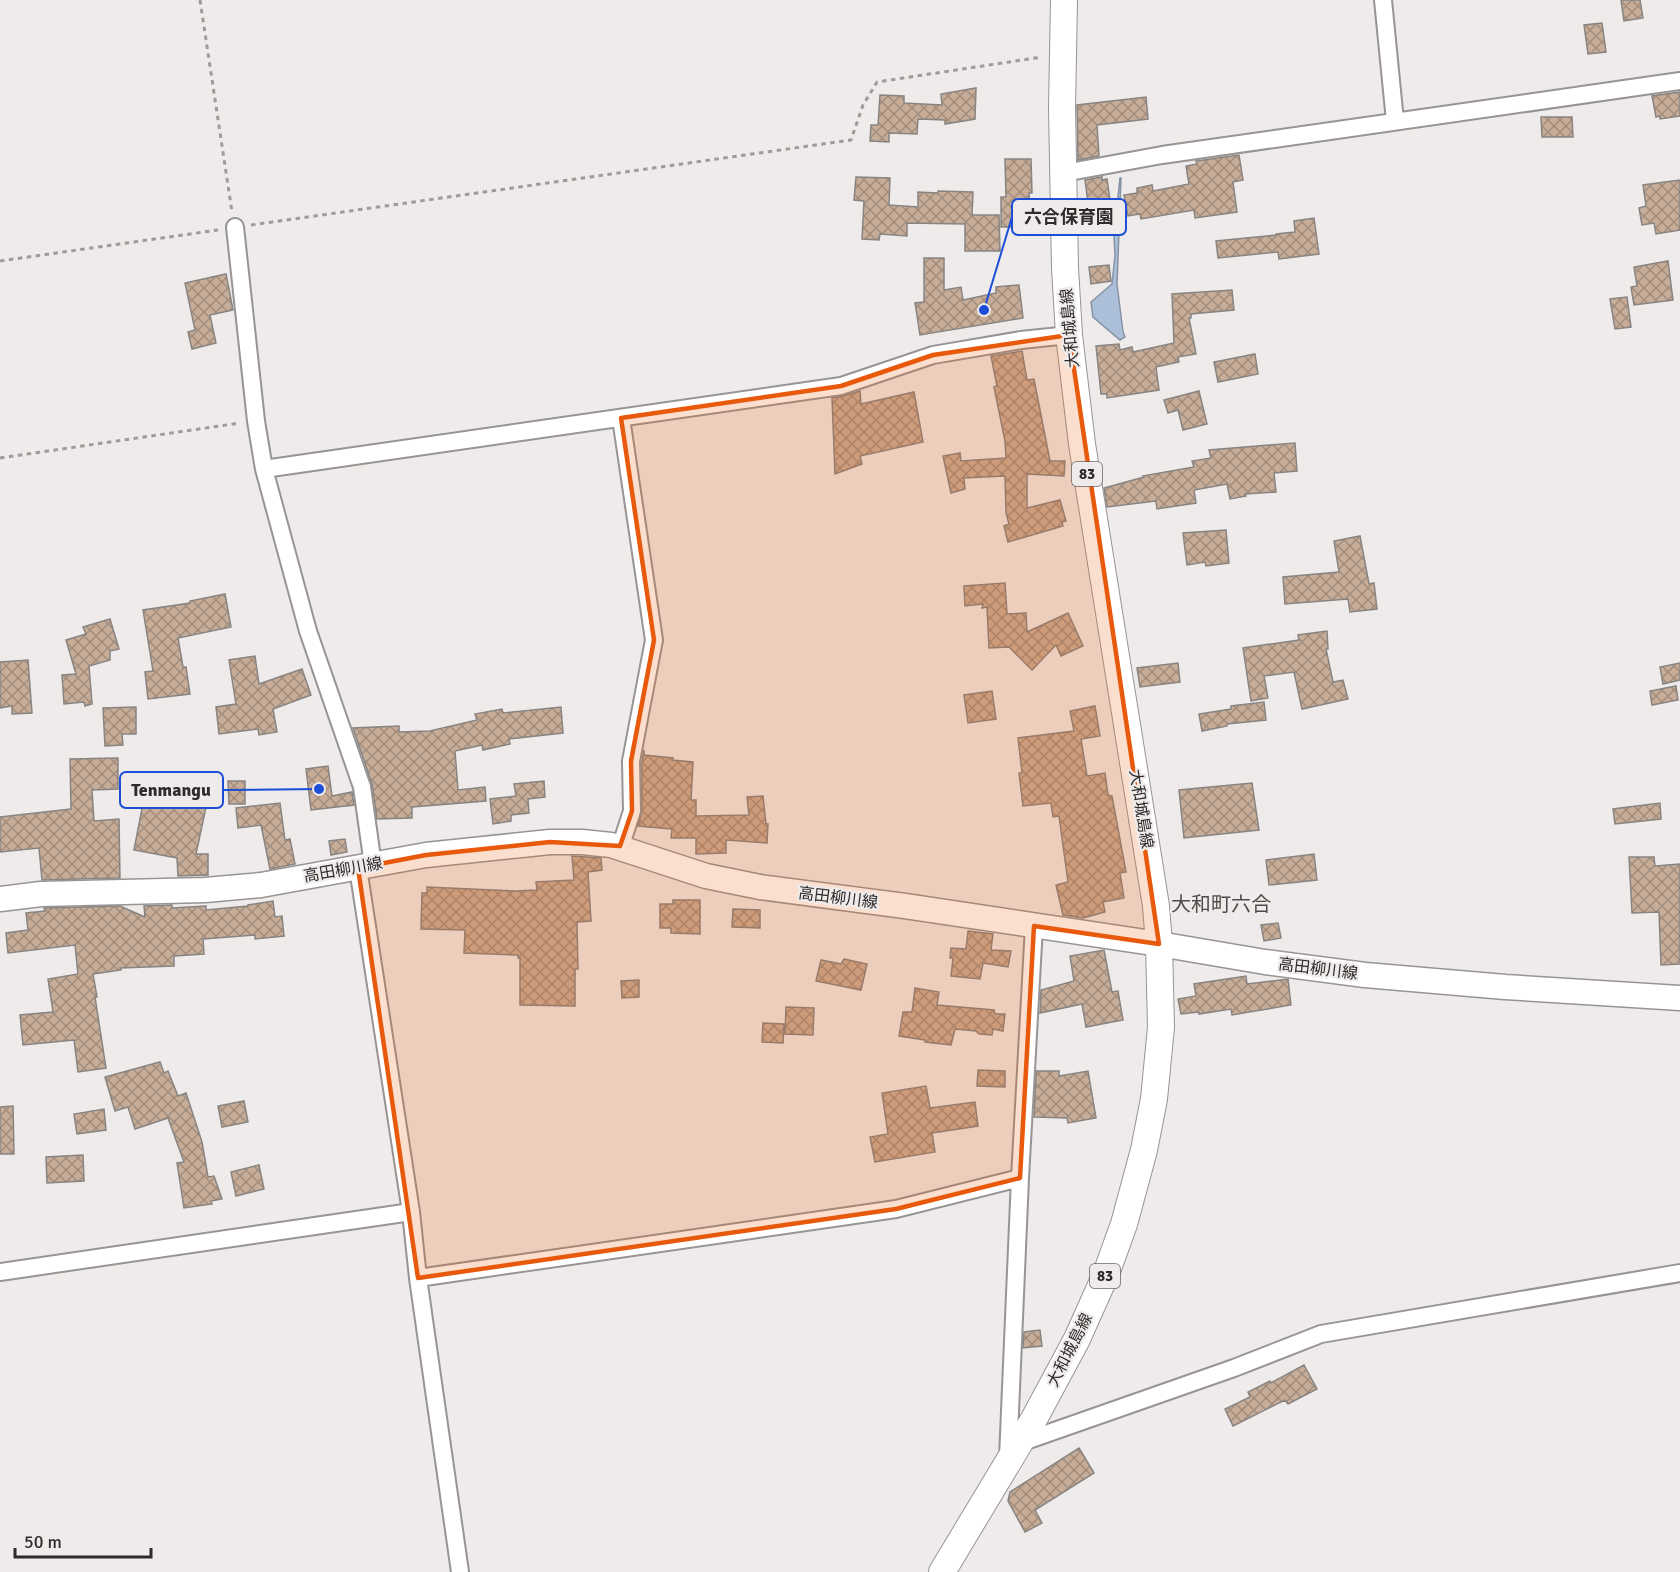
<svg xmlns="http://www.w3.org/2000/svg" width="1680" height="1572" font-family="Signika,'Noto Sans JP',sans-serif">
<defs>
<pattern id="building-cross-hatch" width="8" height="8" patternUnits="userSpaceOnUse" patternTransform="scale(1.5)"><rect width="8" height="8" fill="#c7ad98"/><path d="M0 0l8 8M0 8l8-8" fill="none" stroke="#a28d7c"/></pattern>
</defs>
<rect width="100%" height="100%" fill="#efebea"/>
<!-- water -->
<path fill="#acbfd9" stroke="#8693a5" stroke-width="1.5" d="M1120,178H1121L1117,284L1123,332L1125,337L1120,340L1093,317L1091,302L1112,284L1115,255L1114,235Z"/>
<!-- building -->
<path fill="url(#building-cross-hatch)" stroke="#878482" stroke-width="1.5" d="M1621,0H1640L1643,18L1624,21Z
M1602,23L1606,52L1588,54L1584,25Z
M976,88L975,119L945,124V120L918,119L917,134L889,133V142L870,141L871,125H878L880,95L904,96V103L942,105L941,94Z
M1680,92V116L1660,119V116L1656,117L1652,96Z
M1146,97L1148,119L1097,125L1099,156L1078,160L1077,105Z
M1541,117H1572L1573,137H1542Z
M1239,155L1243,180L1233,182L1237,212L1195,218L1194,210L1141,219L1140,214L1128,216L1124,195L1137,193V188L1152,185L1153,191L1189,184L1186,166L1197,164L1196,161Z
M1005,159H1031L1032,193H1029L1030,227H1001V197H1006Z
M856,177L890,178L889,205L918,207V192L938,193V191L973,192L972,215H999L1000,251H965V224L907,223V236L880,234L879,240L862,239L864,201L854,200Z
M1102,177V180L1107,179L1111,207L1089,210L1085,180Z
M1680,180V230L1656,234L1654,223L1642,225L1639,208L1646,206L1643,185Z
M1314,218L1319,254L1279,259L1278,252L1218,258L1216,241L1276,235V234L1295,232L1294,221Z
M924,258H944V290L961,287L963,300L996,293V287L1019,285L1023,318L920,335L915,303L924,302Z
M1668,261L1673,300L1634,305L1631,287L1637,286L1634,267Z
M1109,265L1111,281L1091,284L1089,267Z
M226,274L233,310L210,315L216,343L192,349L188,332L195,330L185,283Z
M1232,290L1234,310L1191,314V318H1189L1196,354L1178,357L1179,362L1156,367L1159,390L1107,398V394H1101L1096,346L1119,344L1120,350L1132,347L1133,352L1174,343L1172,294Z
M1627,297L1631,327L1615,329L1610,299Z
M1022,351L1027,380L1034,379L1050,461H1065L1064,476L1027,474V508L1060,500L1066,521L1062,522L1063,526L1008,542L1004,526L1009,524L1006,513L1005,476L964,478L965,489L951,493L943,456L960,453L961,461L1006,458L1005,441L994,387L997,386L991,356Z
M1255,354L1258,374L1218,382L1214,362Z
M860,391L861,404L914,392L923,442L860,456L862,464L835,474L832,398L844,396Z
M1199,391L1207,424L1183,430L1178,410L1168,413L1164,400Z
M1295,443L1297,471L1274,473L1276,492L1245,494L1246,496L1230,499L1227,484L1194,490L1196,503L1157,509L1156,501L1107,507L1104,488L1144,477L1143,476L1194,467L1192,461L1211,458L1209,450Z
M1226,530L1229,563L1206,566L1205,562L1187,565L1183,533Z
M1360,536L1369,584L1374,583L1377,609L1350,612L1348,599L1285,604L1283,577L1339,572L1334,541Z
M1005,583L1007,614L1026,613L1027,632L1068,613L1083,646L1061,656L1056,645L1032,670L1009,647L989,648L987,607L982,608L983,604L965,606L964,586Z
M225,594L231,627L178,638L183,667H186L190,694L148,699L145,672L153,671L143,610L190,603V601Z
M110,619L119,649L110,651V660L89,666L92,704L85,706L84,702L64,704L62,675L76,674L66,640L86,634L83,627Z
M1327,631L1328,649H1326L1333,682L1343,680L1348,699L1302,709L1294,672L1264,676L1268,698L1251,701L1243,648L1299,640L1298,635Z
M255,656L259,684L302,669L311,695L273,709L277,732L259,735L258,729L219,734L216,707L236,704L229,660Z
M28,660L32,713L12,714V706L0,708V662Z
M1178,663L1180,682L1140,687L1137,668Z
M1680,663V680L1663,684L1660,667Z
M1676,686L1678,700L1652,705L1650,691Z
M992,691L996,719L968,723L964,695Z
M1264,702L1266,720L1227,724V726L1202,731L1199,714L1231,709V706Z
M1095,706L1100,736L1081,739L1087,776L1105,773L1108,795L1112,796L1126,872L1120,873L1124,898L1103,902L1105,912L1083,918L1063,915L1056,885L1068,882L1059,816L1053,817L1051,803L1023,806L1019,773H1022L1018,738L1074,731L1070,711Z
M136,707V734H122L123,745L105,746L103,708Z
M561,707L563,733L509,739L510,744L483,750L482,745L455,751L458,790L485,787L486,801L412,807V818L377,819L372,784L353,728L399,726V732L430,731L477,720L475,714L502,709L503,713Z
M644,750V755L673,758L672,760L693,762L691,800H696V816L749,815L747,797L763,796L766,824H768L767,843L726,840V853L696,854V838H671L672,829L638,826L642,811V762Z
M118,758V789L92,790L94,821L119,819L120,878L42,880L39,848L0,852V817L71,809L70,759Z
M328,766L332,796L352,792L354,805L311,810L306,769Z
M228,781H245V804H229Z
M544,781L545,797L528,799L529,813L511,815V821L493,824L490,799L516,796L514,784Z
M1252,783L1259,830L1184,838L1179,790Z
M164,793L184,797V793L208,798L196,854H208V875L178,876L177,858L134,850L144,798L162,801Z
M280,803L285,840L290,839L295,864L270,869L261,825L238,828L236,808Z
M1660,803L1661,819L1615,824L1613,809Z
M345,839L347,852L331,855L329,841Z
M1314,854L1317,880L1269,885L1266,860Z
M572,856L601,858L602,870L588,872L591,921L577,922L578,969H575V1006L520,1005V958H518V955L464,953L465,930L421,929L422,893H427V887L516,891L537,890L536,882L574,880Z
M1629,857H1654L1655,866L1680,864V964L1661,965L1659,912L1632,913Z
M673,900H700V934L671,933V928H660V904H673Z
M273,901L275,917L282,916L284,936L255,939V935L203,939L204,954L174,956V966L120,968L121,970L93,974L97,997H95L106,1068L78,1072L74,1040L23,1045L20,1015L53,1012L48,979L78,974L75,945L8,953L6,933L28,930L26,913L45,911L44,908L120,906L145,917L144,906L172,905V908L206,906V910L248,906V905Z
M733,909L760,910V928L732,927Z
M1278,923L1281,938L1264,941L1261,925Z
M968,931L993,934L991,950L1011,951L1008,967L983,963L980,979L951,976L953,958H950L951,948L966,949Z
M1104,950L1112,992L1118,991L1123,1020L1086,1027L1082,1004L1040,1013L1041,990L1074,981L1070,956Z
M844,959L867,964L861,990L816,981L821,960L841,964Z
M1246,976L1247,984L1288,979L1291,1005L1232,1015L1231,1009L1199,1014V1012L1181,1014L1178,999L1196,996L1194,984Z
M639,980V997L622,998L621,981Z
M915,988L939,992L937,1005L994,1010L995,1014H1005L1003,1031L993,1029L992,1035L979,1034L976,1031L955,1029L951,1045L925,1042V1040L899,1036L903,1012H912Z
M786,1007L814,1008L813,1035L785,1034Z
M763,1023L784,1024L783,1043L762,1042Z
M160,1062L164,1073L168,1071L178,1096L186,1093L202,1142L208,1177L214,1176L222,1199L211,1201L212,1204L184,1208L177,1163L184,1162L168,1118L135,1129L128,1107L115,1111L105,1077Z
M978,1070L1005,1071V1087L977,1086Z
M1036,1071H1059V1076L1088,1071L1096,1118L1068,1123L1067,1118L1034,1117Z
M926,1086L930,1108L975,1102L978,1126L932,1133L935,1152L875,1162L870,1137L888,1134L882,1093Z
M244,1101L248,1122L222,1127L218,1106Z
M13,1106L14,1154H0V1107Z
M104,1109L106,1130L77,1134L74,1114Z
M83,1155L84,1181L47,1183L46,1157Z
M259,1165L264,1189L236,1196L231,1172Z
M1040,1330L1042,1346L1023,1348L1024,1332Z
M1304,1365L1317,1389L1288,1404L1285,1400L1233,1426L1225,1409L1250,1397L1248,1392L1270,1381L1271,1383Z
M1079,1448L1094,1473L1035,1510L1042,1523L1025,1532L1008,1501L1010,1492Z"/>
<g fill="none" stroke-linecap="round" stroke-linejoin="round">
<defs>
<path id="street" d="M1383,0L1395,121
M1064,173L1162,155L1680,81
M235,227L256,421L264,469L308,631L362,787L373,865
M264,469L841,386L933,355L1021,340L1069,335
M620,848L632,811L631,761L654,640L621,418
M358,868L411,1212L418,1278L460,1572
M0,1272L411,1212
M418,1278L896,1209L1020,1178
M1020,1443L1234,1368L1321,1334L1680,1273
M1008,1458L1020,1178L1034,926"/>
<path id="secondary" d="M0,899L41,894L205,890L261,885L426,855L550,842H582L611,845L706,876L760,887L905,906L1159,944L1265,962L1365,975L1505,987L1680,998"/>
<path id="primary" d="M942,1572L1034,1419L1077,1339L1106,1274L1124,1224L1144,1150L1154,1099L1161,1027L1159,944L1156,906L1082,444L1069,335L1065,268L1062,108L1064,0"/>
</defs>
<!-- street casing -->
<use href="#street" stroke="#989493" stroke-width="20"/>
<!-- secondary casing -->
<use href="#secondary" stroke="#989493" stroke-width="27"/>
<!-- primary casing -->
<use href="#primary" stroke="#989493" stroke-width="28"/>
<!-- path -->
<path stroke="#9e9b9a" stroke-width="3" stroke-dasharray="4.5 4.5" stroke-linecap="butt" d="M200,0L232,212
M251,225L851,140L863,105L877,82L1042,57
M0,261L218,230
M0,458L240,423"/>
<!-- street -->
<use href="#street" stroke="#fff" stroke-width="16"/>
<!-- secondary -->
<use href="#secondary" stroke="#fff" stroke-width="24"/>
<!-- primary -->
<use href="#primary" stroke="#fff" stroke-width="26"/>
</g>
<!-- marked area -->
<path fill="#e8590c" fill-opacity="0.2" stroke="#e8590c" stroke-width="4.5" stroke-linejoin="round" d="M1069,335L1159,944L1034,926L1020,1178L896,1209L418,1278L358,868L426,855L550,842L620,846L632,811L631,761L654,640L621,418L841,386L933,355Z"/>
<g text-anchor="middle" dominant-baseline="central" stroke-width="4.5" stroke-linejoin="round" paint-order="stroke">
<!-- shield labels -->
<g fill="#efebea" stroke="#676564" stroke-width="1.5">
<rect x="1072" y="462" width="30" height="24" rx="4.5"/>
<rect x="1090" y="1264" width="30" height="24" rx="4.5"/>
</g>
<g font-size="15" font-weight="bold" fill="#2d2c2b">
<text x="1087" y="474">83</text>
<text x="1105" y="1276">83</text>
</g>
<!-- street labels -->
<g font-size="16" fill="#2d2c2b" stroke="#efebea">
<text transform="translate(1070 328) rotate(-95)">大和城島線</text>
<text transform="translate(1141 809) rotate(81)">大和城島線</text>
<text transform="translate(343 870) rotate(-10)">高田柳川線</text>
<text transform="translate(838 898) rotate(7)">高田柳川線</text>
<text transform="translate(1318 969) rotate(7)">高田柳川線</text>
<text transform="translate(1070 1350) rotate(-63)">大和城島線</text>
</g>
<!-- quarter labels -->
<g font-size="20" fill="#4f4b4a" stroke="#efebea">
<text x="1221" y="904">大和町六合</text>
</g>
</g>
<!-- callouts -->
<path fill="none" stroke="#1d4ed8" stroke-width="2" d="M984 310L1012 217M319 789L223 790"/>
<g fill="#1d4ed8" stroke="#efebea" stroke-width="2">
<circle cx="984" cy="310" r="6"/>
<circle cx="319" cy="789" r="6"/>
</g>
<g fill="#efebea" stroke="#1d4ed8" stroke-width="2">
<rect x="1012" y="199" width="114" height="36" rx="6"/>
<rect x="120" y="772" width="103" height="36" rx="6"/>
</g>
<g font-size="18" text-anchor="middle" font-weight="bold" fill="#2d2c2b">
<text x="1069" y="223">六合保育園</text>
<text x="171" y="796">Tenmangu</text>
</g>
<!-- scale -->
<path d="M15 1548v9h136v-9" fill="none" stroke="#2d2c2b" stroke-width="3"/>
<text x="24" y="1548" font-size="18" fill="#2d2c2b" stroke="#efebea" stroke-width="4.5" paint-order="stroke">50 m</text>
</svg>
